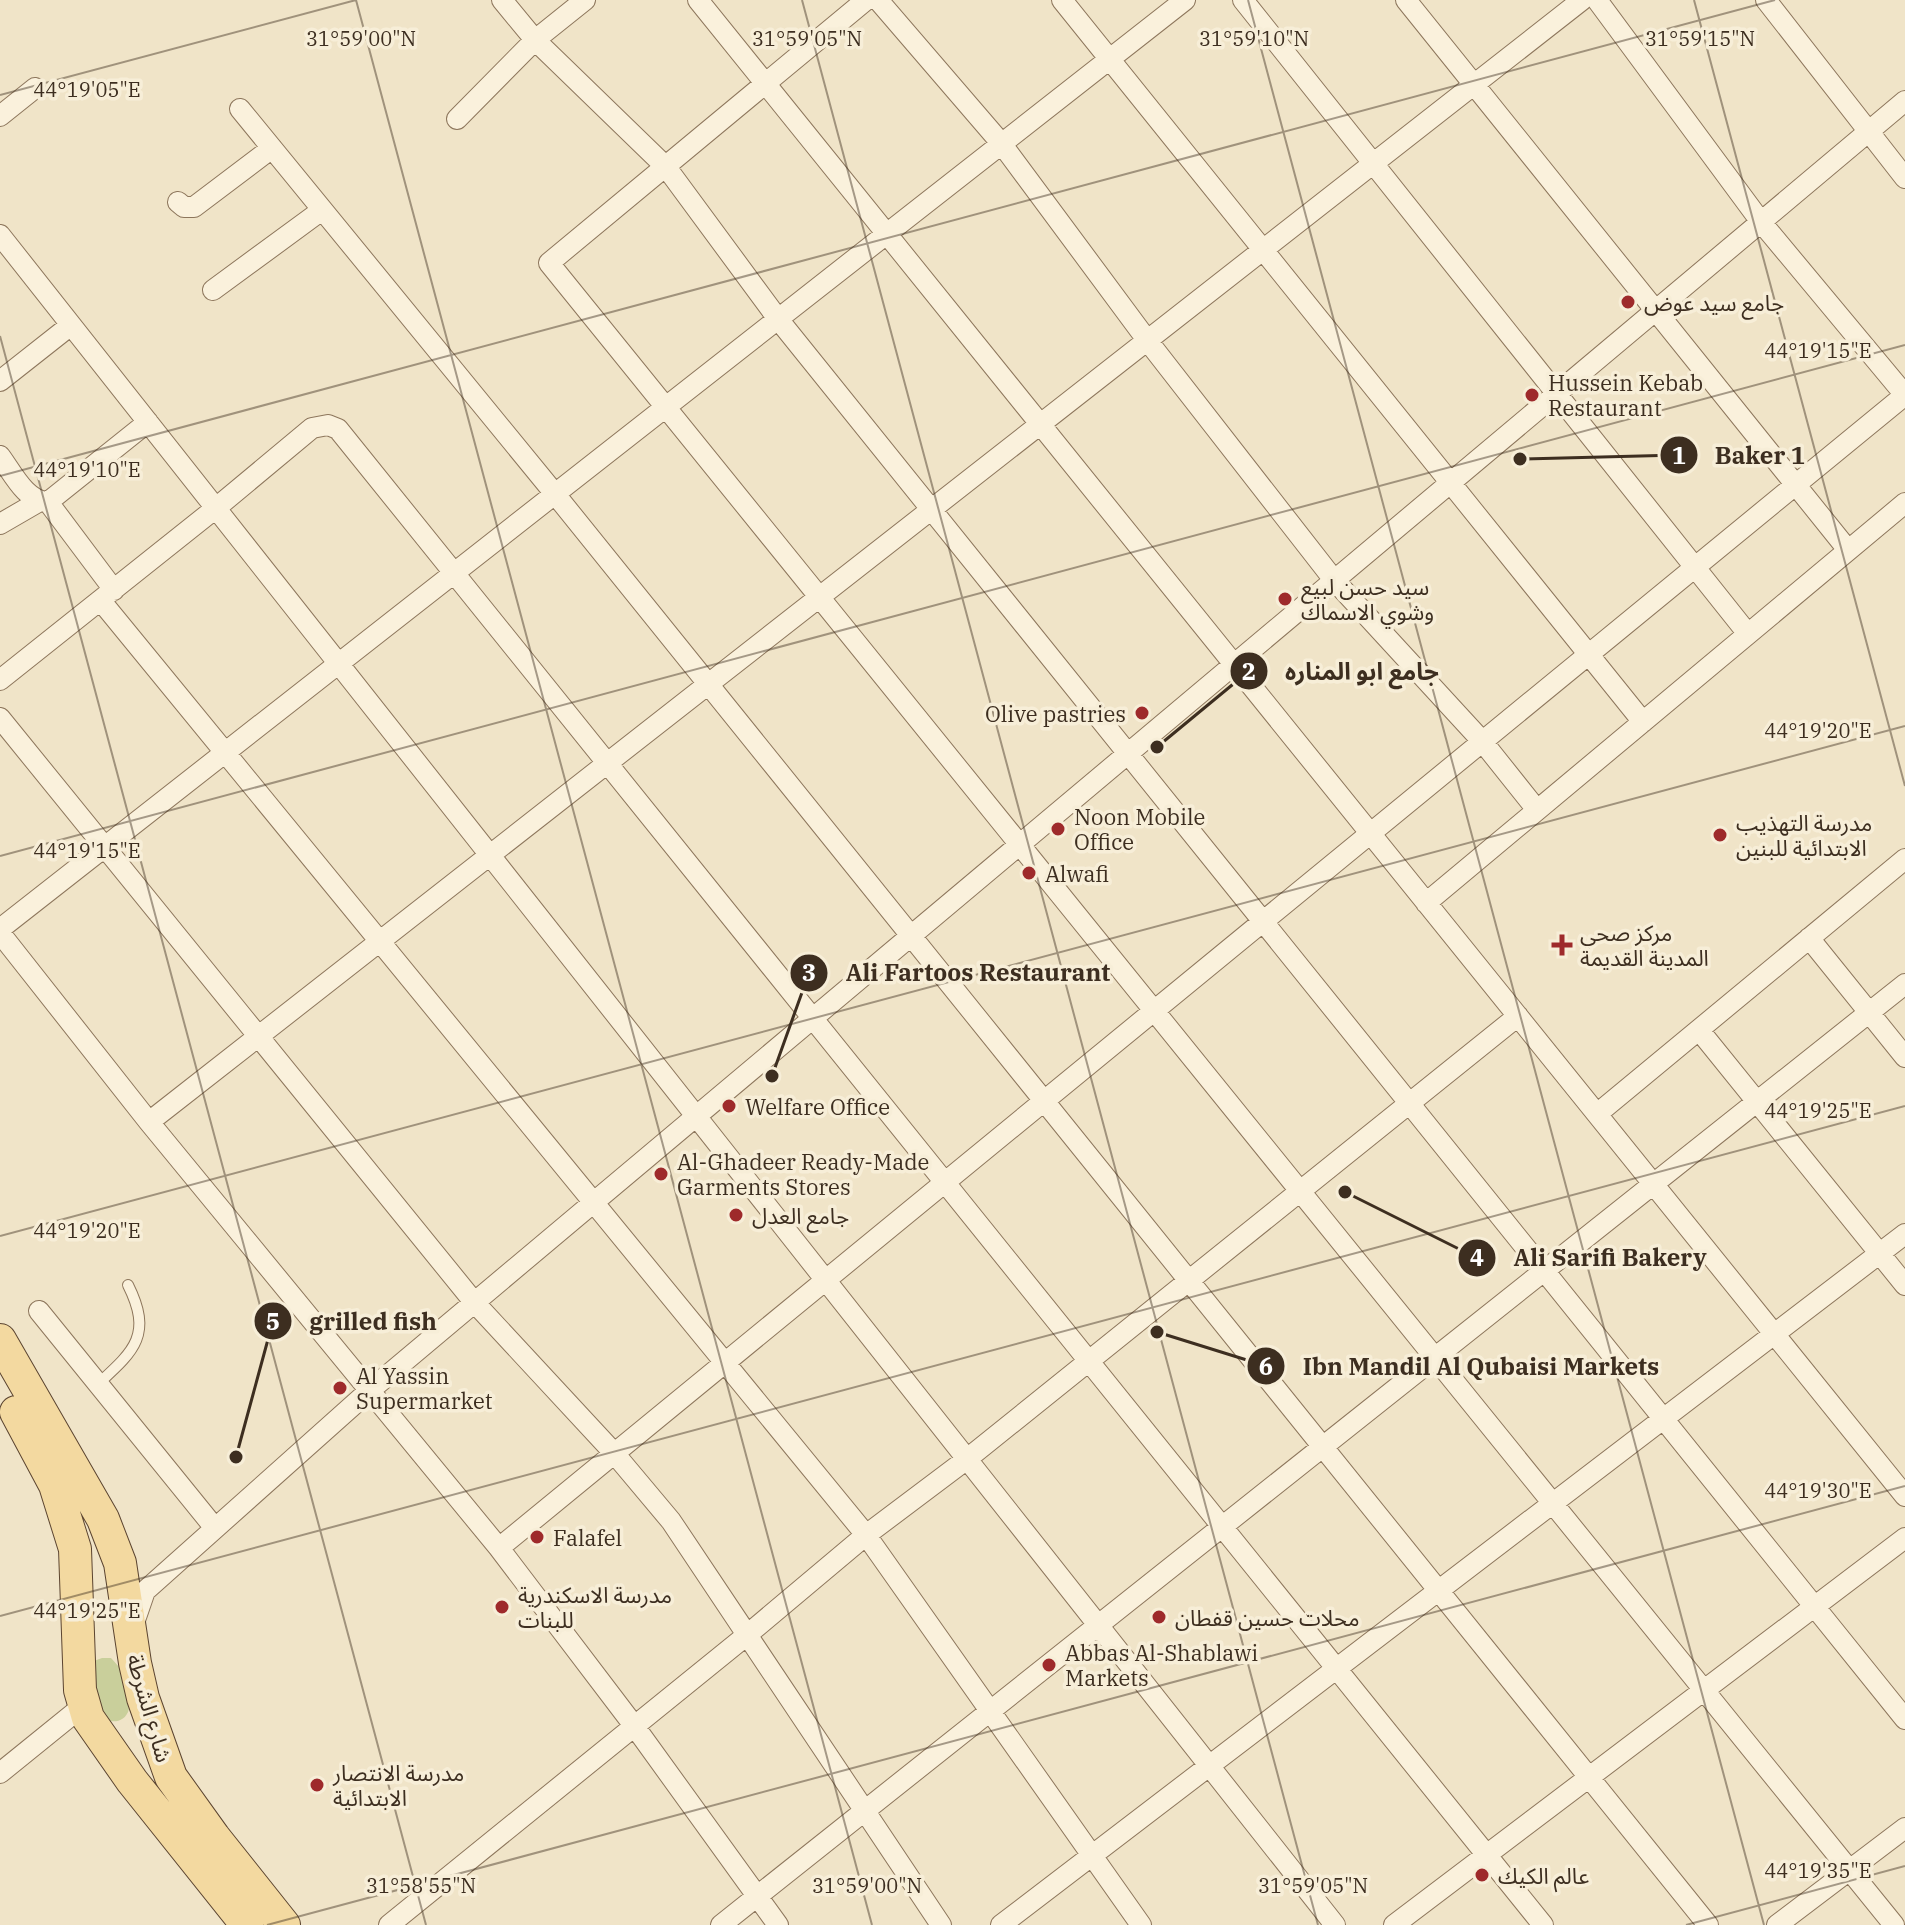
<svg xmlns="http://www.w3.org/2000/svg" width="1905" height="1925" font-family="'IBM Plex Serif','Noto Sans Arabic',serif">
<rect width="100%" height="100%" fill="#f0e4c8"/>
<!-- green -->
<path fill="#c9cf9b" d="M102,1658H111L120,1668L129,1709C125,1723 113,1723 102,1719L90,1668L94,1661Z"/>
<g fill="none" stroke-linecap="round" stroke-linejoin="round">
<defs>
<path id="service" d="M98,1384C134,1351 153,1335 128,1285"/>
<path id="minor" d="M502,0L535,40L666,167L778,319L1905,1719
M698,0L1905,1496
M866,0L549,263L1894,1925
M878,0L1001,143L1147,340L1334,580L1482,741L1537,810
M1062,0L1643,722
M1243,0L1748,634
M1406,0L1848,550
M1597,0L1761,222L1905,395
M1766,0L1905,178
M240,109L555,494L1708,1925
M0,116L35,88
M457,119L535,40L585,0
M178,202L184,207H194L272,148
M0,235L1335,1925
M213,290L322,210
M0,381L71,325
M0,456C12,472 26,502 48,502L114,590
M48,502L148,422
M0,524L38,502
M101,601L866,1535L1141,1925
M0,680L216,508L312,428L328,425L338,429L1543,1925
M0,718L474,1302L614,1453L671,1521L941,1925
M1426,903L1905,503
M0,929L1185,0
M0,933L149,1122L499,1548L635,1727L778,1925
M1809,938L1905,1057
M1699,1030L1905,1285
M1597,1114L1905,859
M149,1122L1582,0
M39,1311L214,1527
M499,1548L1905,395
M134,1623L145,1591L369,1391L1905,101
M0,1773L84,1705
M389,1925L747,1635L866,1535L967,1459L1518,1016
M721,1925L1905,984
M1001,1925L1905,1234
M1394,1925L1905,1538
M1777,1925L1905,1828"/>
<path id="primary" d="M0,1340L103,1519L120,1563L135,1663L143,1698L171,1777L214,1837L284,1925
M16,1412L55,1485L75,1549L80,1690L88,1718L132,1781L247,1925"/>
</defs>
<!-- service casing -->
<use href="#service" stroke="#8d765c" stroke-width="12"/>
<!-- minor casing -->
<use href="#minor" stroke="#8d765c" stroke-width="22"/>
<!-- primary casing -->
<use href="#primary" stroke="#5b4430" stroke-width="34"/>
<!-- service -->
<use href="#service" stroke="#faf1dc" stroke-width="10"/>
<!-- minor -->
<use href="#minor" stroke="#faf1dc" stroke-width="20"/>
<!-- primary -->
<use href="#primary" stroke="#f3d9a0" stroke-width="32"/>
</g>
<!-- ticks -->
<path fill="none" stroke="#3d2e20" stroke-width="2" stroke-opacity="0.45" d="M356,0L872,1925M802,0L1318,1925M1248,0L1764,1925M1694,0L1905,786M0,95L356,0M0,336L426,1925M0,476L1775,0M0,856L1905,345M0,1236L1905,726M0,1616L1905,1106M267,1925L1905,1486M1686,1925L1905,1866"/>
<!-- markers -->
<g fill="#9e2a2b" stroke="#f7eed8" stroke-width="3">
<circle cx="1628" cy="302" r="8"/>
<circle cx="1532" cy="395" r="8"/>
<circle cx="1285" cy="599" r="8"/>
<circle cx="1142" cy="713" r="8"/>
<circle cx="1058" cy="829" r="8"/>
<circle cx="1720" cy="835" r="8"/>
<circle cx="1029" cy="873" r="8"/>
<path d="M1558 933h8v8h8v8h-8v8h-8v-8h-8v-8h8z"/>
<circle cx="729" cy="1106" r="8"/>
<circle cx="661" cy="1174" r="8"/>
<circle cx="736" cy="1215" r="8"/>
<circle cx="340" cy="1388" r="8"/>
<circle cx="537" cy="1537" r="8"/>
<circle cx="502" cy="1607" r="8"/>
<circle cx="1159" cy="1617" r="8"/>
<circle cx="1049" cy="1665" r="8"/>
<circle cx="317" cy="1785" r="8"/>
<circle cx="1482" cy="1875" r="8"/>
</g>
<g text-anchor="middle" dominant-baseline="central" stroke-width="7" stroke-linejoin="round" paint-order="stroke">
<!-- poi labels -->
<g font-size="22" fill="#3d2e20" stroke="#f7eed8" text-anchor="start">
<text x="1644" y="302">جامع سيد عوض</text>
<text x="1548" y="382">Hussein Kebab<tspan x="1548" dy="25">Restaurant</tspan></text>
<text x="1301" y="586">سيد حسن لبيع<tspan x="1301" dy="25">وشوي الاسماك</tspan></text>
<text x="1126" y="713" text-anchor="end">Olive pastries</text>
<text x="1074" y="816">Noon Mobile<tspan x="1074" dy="25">Office</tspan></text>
<text x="1736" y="822">مدرسة التهذيب<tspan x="1736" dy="25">الابتدائية للبنين</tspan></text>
<text x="1045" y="873">Alwafi</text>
<text x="1580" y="932">مركز صحي<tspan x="1580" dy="25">المدينة القديمة</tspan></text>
<text x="745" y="1106">Welfare Office</text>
<text x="677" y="1161">Al-Ghadeer Ready-Made<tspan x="677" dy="25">Garments Stores</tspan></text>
<text x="752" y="1215">جامع العدل</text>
<text x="356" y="1375">Al Yassin<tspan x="356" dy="25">Supermarket</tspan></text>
<text x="553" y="1537">Falafel</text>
<text x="518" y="1594">مدرسة الاسكندرية<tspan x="518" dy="25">للبنات</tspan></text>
<text x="1175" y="1617">محلات حسين قفطان</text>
<text x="1065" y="1652">Abbas Al-Shablawi<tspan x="1065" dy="25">Markets</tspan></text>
<text x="333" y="1772">مدرسة الانتصار<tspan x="333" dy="25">الابتدائية</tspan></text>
<text x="1498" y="1875">عالم الكيك</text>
</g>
<!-- street labels -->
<g font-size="22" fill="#3d2e20" stroke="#f7eed8">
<text transform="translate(150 1708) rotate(74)">شارع الشرطة</text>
</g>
</g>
<g font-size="20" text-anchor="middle" fill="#3d2e20" stroke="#f7eed8" stroke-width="7" stroke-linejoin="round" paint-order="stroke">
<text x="361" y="46">31°59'00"N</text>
<text x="807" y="46">31°59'05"N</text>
<text x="1254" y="46">31°59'10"N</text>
<text x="1700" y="46">31°59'15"N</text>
<text x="87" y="97">44°19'05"E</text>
<text x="1818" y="358">44°19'15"E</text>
<text x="87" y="477">44°19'10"E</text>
<text x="1818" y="738">44°19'20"E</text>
<text x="87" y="858">44°19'15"E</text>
<text x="1818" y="1118">44°19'25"E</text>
<text x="87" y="1238">44°19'20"E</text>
<text x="1818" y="1498">44°19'30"E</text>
<text x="87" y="1618">44°19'25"E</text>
<text x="1818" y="1878">44°19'35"E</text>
<text x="421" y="1893">31°58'55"N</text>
<text x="867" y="1893">31°59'00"N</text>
<text x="1313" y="1893">31°59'05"N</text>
</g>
<!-- callouts -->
<path fill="none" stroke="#3d2e20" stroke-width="3" d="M1520 459L1679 455M1157 747L1249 671M772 1076L809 973M1345 1192L1477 1258M236 1457L273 1321M1157 1332L1266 1366"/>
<g fill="#3d2e20" stroke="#f7eed8" stroke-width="3">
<circle cx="1520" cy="459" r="8"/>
<circle cx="1157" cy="747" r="8"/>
<circle cx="772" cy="1076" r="8"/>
<circle cx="1345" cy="1192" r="8"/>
<circle cx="236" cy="1457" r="8"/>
<circle cx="1157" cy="1332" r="8"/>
<circle cx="1679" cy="455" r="20"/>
<circle cx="1249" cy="671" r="20"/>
<circle cx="809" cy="973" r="20"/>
<circle cx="1477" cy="1258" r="20"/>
<circle cx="273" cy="1321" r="20"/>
<circle cx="1266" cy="1366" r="20"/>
</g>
<g font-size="24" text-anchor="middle" font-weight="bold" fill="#fff">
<text x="1679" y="464">1</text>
<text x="1249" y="680">2</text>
<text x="809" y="981">3</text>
<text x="1477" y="1266">4</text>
<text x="273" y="1330">5</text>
<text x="1266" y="1375">6</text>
</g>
<g font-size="24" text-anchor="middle" font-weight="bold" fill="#3d2e20" stroke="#f7eed8" stroke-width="7" stroke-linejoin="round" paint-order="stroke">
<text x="1760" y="464">Baker 1</text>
<text x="1362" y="680">جامع ابو المناره</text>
<text x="978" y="981">Ali Fartoos Restaurant</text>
<text x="1610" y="1266">Ali Sarifi Bakery</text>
<text x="373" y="1330">grilled fish</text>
<text x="1481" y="1375">Ibn Mandil Al Qubaisi Markets</text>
</g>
</svg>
